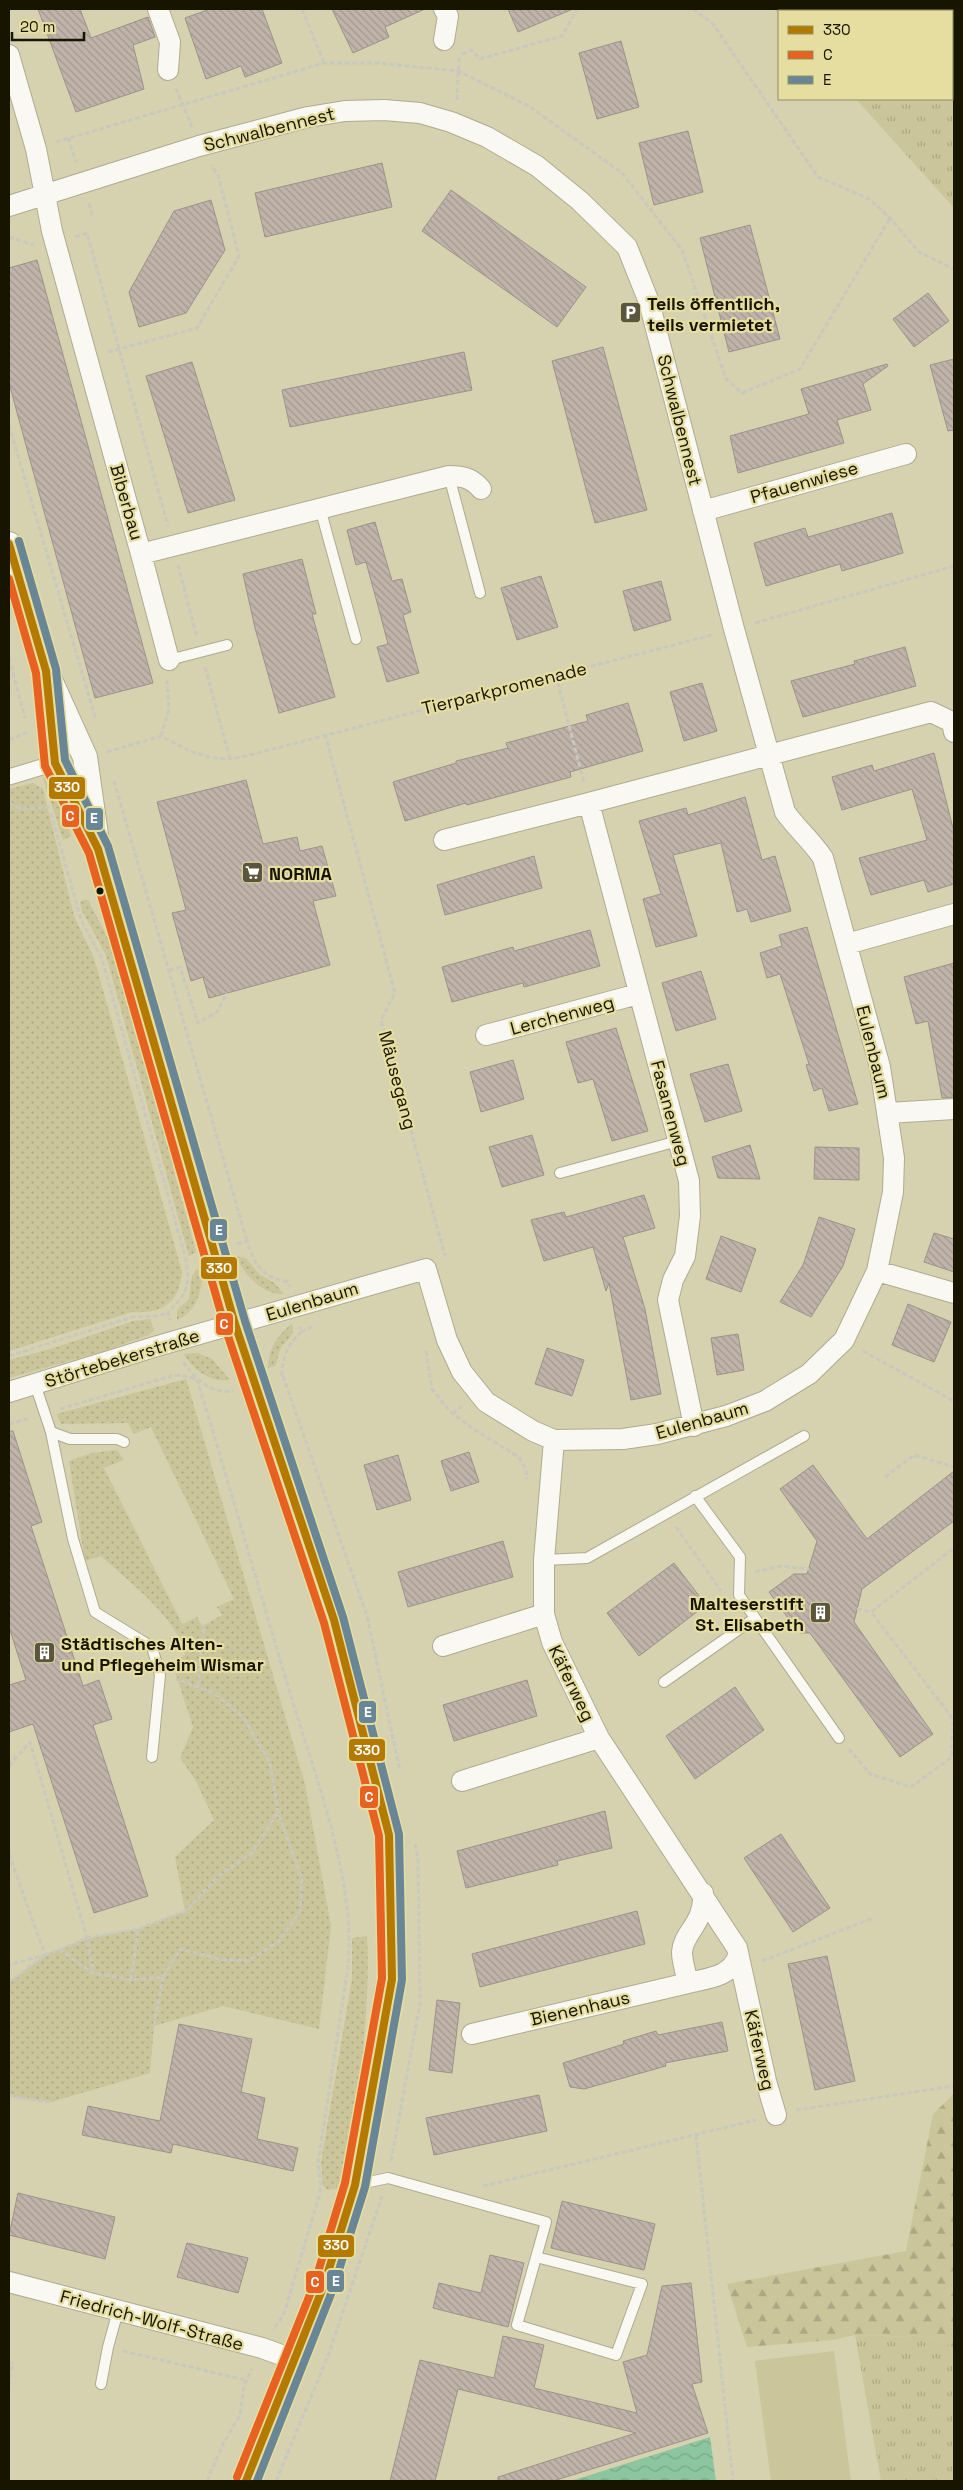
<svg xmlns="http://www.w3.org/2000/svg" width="963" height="2490" font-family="'Space Grotesk',sans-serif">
<defs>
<pattern id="grass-dots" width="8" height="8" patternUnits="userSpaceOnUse" patternTransform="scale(1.25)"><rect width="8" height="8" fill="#cac59a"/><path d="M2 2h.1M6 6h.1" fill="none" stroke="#ada883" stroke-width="1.8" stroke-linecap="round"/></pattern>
<pattern id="forest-firs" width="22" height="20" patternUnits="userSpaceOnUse" patternTransform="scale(1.25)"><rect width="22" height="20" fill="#cac59a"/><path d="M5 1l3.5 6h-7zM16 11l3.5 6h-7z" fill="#ada883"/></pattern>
<pattern id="park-tufts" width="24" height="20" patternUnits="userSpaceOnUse" patternTransform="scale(1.25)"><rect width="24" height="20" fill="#cac59a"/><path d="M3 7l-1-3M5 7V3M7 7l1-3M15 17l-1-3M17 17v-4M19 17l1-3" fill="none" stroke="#ada883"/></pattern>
<pattern id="water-waves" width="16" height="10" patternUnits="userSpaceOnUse" patternTransform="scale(1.25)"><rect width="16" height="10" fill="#8cc6a0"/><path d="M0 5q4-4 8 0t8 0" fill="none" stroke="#78a988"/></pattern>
<pattern id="building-back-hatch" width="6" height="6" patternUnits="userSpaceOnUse" patternTransform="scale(1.25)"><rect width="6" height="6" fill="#bfb3aa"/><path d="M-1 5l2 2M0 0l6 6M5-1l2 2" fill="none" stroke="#a39990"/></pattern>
</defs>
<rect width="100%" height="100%" fill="#d6d1af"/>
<!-- grass -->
<path fill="url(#grass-dots)" d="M53,776L71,836L63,840L43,778Z
M33,783L43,789L74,916L94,958L182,1272C179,1303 163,1314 132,1312L9,1351V789Z
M84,900H88L112,946L120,968L167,1135L175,1175L196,1252L189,1256L106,955L82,911L80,902Z
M236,1256L246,1258L259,1274L276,1284L283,1294C263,1295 243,1274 236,1256Z
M196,1270H201L202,1273C202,1292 196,1312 177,1320V1310L189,1299L192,1276Z
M150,1319L154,1330L149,1335L104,1351L9,1378V1360L54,1348L133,1321Z
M292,1324C296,1337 285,1339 280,1350C277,1355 278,1361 275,1366L268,1368C268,1350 277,1335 292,1324Z
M198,1353L212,1359L230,1380C211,1383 193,1370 184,1354Z
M186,1379L305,1784L331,1926L319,2029L223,2006L154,2026L150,2073L51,2102L13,2097L9,2094V1982L45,1955L87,1938L138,1929L185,1911L175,1857L214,1820L196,1781L180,1758L193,1727L172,1662L185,1655C181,1621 126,1579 101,1556L85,1561L69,1461L92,1453L117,1450L124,1460L104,1468L182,1624L197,1617L202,1626L222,1615L217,1607L234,1599L151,1427L134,1434L128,1423L61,1424L57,1414Z
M367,1936C370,1997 363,2058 354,2119C350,2142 349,2170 336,2189L327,2190L323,2186L321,2162L352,1979V1938Z"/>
<!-- forest -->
<path fill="url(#forest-firs)" d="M954,2094V2355L944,2338L855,2335L833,2340L747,2347L727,2284L906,2251L933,2114Z"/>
<!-- park -->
<path fill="url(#park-tufts)" d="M774,9H954V208L856,99H952V11H779V14Z
M855,2335L944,2338L954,2355V2481H881Z"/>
<!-- garden -->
<path fill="#cac59a" d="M834,2351L851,2481H771L755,2361Z"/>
<!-- water -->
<path fill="url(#water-waves)" d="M710,2437L716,2481H571Z"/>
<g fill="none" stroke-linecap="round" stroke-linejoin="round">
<!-- stream -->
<path stroke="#8cc6a0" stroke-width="8" d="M945,9L946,11
M952,24L954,29"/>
</g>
<!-- building -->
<path fill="url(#building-back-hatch)" stroke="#9e9289" d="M38,9H80L91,38L148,17L155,37L133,45L144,89L76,112Z
M210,9H262L282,63L245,77L241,66L206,79L185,18Z
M332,9H425L385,27L389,37L353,53Z
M508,9H573L518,32Z
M621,41L639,107L597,119L579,53Z
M688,131L703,192L654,205L639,143Z
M382,163L392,207L265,237L255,193Z
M451,190L586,287L557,327L422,231Z
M211,200L225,250L186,313L139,327L129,292L174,211Z
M750,225L780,339L729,352L700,238Z
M37,260L153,683L95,698L9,383V268Z
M928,293L949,321L914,347L893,319Z
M603,347L647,510L595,523L552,361Z
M464,352L472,390L290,427L282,390Z
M954,359V430L948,431L930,365Z
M192,362L235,500L188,513L146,376Z
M887,364L888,366L863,384L871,410L837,420L844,443L738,473L730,436L809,414L801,389Z
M892,513L903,553L842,571L840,564L766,586L754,543L805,528L808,537Z
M375,522L392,581L402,579L411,612L403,615L419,673L387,682L377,647L388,644L381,617L366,562L356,565L347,530Z
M302,559L316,614H312L335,697L279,713L255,628L243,574Z
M541,576L558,627L517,640L501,588Z
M661,581L671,620L634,631L623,591Z
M905,647L916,686L803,717L791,681L855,664L854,661Z
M702,683L717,731L684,741L670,692Z
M628,703L643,751L570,772L571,777L467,805L466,803L405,821L393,782L456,763V761L508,748L506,743L588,721L586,715Z
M934,753L954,832V884L928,892L924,880L871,895L859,858L927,840L912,789L842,810L832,777L872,765L874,771Z
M246,780L263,844L297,837L300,851L322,846L336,896L313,901L330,965L209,998L203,977L191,981L172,913L186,910L157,802Z
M745,797L762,860L775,856L791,911L751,922L747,909L737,912L721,843L673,855L697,936L656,947L643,899L661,894L639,821L686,808L688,815Z
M534,856L542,888L445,915L437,885Z
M807,927L858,1104L829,1111L822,1088L814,1091L806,1065L809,1064L780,974L767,978L760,953L782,946L779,935Z
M590,930L600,966L524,987L523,983L452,1002L442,967L513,947L514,951Z
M954,963V1097L942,1098L928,1021L916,1024L904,977Z
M701,971L716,1019L676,1031L662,983Z
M616,1028L648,1131L612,1141L593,1079L578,1083L566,1042Z
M513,1060L524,1099L481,1112L470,1072Z
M728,1064L742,1111L705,1122L690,1074Z
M532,1135L544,1175L502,1187L489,1147Z
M750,1145L760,1179L718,1178L712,1157Z
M815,1147L859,1148V1180L814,1179Z
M644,1195L655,1228L623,1237L645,1309L661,1394L631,1400L609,1283L606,1291L593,1247L544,1261L531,1220L564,1212L566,1217Z
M819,1217L855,1229L843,1266L811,1317L780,1302L803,1265Z
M934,1233L954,1239V1272L924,1262Z
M721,1236L756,1249L741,1292L706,1279Z
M908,1304L951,1322L934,1362L892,1345Z
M738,1334L744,1370L717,1375L711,1338Z
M547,1348L584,1360L572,1396L535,1384Z
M9,1431H13L42,1522L31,1526L83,1686L99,1680L112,1719L93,1725L148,1896L94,1913L33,1724L9,1732V1685L26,1680L9,1627Z
M469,1452L479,1482L451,1491L441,1461Z
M398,1455L411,1500L377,1510L364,1465Z
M813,1465L867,1539L954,1471V1521L862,1589L854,1622L933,1734L900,1757L810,1633H800L801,1621L788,1618L769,1592L794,1574H807L817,1541L780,1489Z
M503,1541L513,1577L408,1607L398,1572Z
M674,1563L706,1605L639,1656L607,1613Z
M527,1680L537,1716L454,1741L443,1705Z
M735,1687L764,1730L695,1779L666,1736Z
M605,1811L612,1848L557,1861L558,1865L466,1888L457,1851Z
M781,1834L830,1908L793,1932L744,1858Z
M637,1911L645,1944L480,1987L472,1954Z
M827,1956L855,2081L815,2090L788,1964Z
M437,2000L460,2003L452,2073L429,2070Z
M722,2022L728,2051L665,2063L666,2066L584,2089L570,2087L563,2063L624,2044L623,2041L656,2031L658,2035Z
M179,2024L252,2039L241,2092L265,2098L257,2139L298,2148L293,2171L173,2144L171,2153L82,2135L88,2106L160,2121Z
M539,2095L547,2131L434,2155L426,2118Z
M18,2193L115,2217L105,2259L9,2235Z
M562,2201L655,2224L644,2270L551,2248Z
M187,2243L248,2258L238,2293L177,2277Z
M490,2255L524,2263L508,2327L433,2308L439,2283L481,2293Z
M691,2283L702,2382L692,2384L708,2433L553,2481H498V2477L636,2433L458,2389L435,2481H390L420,2360L494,2378L503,2336L544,2345L534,2388L637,2413L623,2362L647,2355L662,2286Z"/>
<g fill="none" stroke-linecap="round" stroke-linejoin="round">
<defs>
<path id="service" d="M449,476L480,593
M320,508L356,639
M169,660L227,645
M560,1173L678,1141
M35,1384L51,1432L73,1539L95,1612L152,1647L160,1675L152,1757
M51,1432L70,1439H117L124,1442
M695,1496L740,1557L739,1595L839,1738
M544,1560L587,1558L804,1436
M664,1682L755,1618
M355,2185L388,2178L546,2222L517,2325L616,2355L642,2284L536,2257
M101,2384L108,2347L118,2311"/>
<path id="pedestrian" d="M9,777L55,763"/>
<path id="minor" d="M158,9L170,42L168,70
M444,40L448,16L444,9
M9,55L36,149L52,231L141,554L449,476C463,476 472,478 481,489
M9,206L199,146L308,117L345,111L384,110L420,113L451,122L487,137L537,166L580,201L627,247L649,302L734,629L785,812C797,829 812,841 823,858L880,1067L894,1158L893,1192L877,1271L844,1340L809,1374L765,1401L726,1416L657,1434L623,1439L554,1440L533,1431L486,1402L462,1372L447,1340L426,1269L154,1347L9,1392
M703,511L906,454
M141,554L169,660
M444,840L589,803
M847,944L954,914
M486,1035L638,994
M888,1113L954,1109
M877,1271L954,1293
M694,1426L668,1300L673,1280L685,1256L690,1216L689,1181L589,803L931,712L952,722L954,732
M554,1440L544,1560V1614L552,1642L599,1738L737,1948L766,2081L776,2115
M443,1646L544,1614
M462,1781L599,1738
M703,1893C705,1924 683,1932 682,1952C682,1962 686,1973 688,1983C708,1978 731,1977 738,1956
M472,2034L688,1983
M9,2282L262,2348L295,2360"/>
<path id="tertiary" d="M9,544L46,671L85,757L98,849L235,1324L334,1620L389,1835L392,1979L355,2185L324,2285L246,2481
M48,690L55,763L89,831"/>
</defs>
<!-- service casing -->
<use href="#service" stroke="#afab91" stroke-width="12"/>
<!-- pedestrian casing -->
<use href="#pedestrian" stroke="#afab91" stroke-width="17"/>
<!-- minor casing -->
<use href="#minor" stroke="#afab91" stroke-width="22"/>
<!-- tertiary casing -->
<use href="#tertiary" stroke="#afab91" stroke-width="26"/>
<!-- path -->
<path stroke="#cac8be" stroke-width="3" stroke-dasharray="5 2.5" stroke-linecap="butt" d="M302,9L324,63
M693,9L713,24L818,177L869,199L890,218L919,252L954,269
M462,54L472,50L480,59L562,36L577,9
M176,88L192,127
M457,100L459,57
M68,138L76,162
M56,142L324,63H378L458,71L529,106L622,173L682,250L726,379L742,393L800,369L890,218
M89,203L93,218
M9,237L34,245
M75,237L87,233L168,526
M108,352L197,328L239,256L218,175L211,165
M9,425L96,720
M178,565L197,637
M755,623L954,566
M9,658L25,718
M205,667L230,759
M556,675L584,783
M325,734L395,993L381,1020L445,1256
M161,736L169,709L167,680
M9,740L28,732
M107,752L161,736C190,751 208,763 242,757L712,635
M114,781L247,1241
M9,803L21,809L50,807
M51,813L81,920L102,959L186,1260C190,1289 187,1292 168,1313L170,1320
M169,970L180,967L198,1023L217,1012L227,993
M237,1244L247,1241C256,1267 261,1276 288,1282L290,1287
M301,1332L314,1326
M426,1351L432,1389L443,1403L453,1414L478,1432L519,1457L526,1469L527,1479
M863,1351L954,1401
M9,1356L132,1317L157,1316L168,1313
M183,1362C196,1379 210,1394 233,1391
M282,1376C282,1357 287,1346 301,1332L300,1327
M283,1376L367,1616L400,1771
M60,1409L171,1376L180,1375L197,1379C230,1487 261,1597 294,1706C318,1785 356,1883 348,1967L318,2163L321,2186L319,2196L284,2314L273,2330
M453,1414L462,1406
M9,1424L30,1418
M885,1477L914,1455L954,1467
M676,1527L721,1591
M755,1572L781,1566L809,1569
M857,1609L871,1612
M198,1686L204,1624
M849,1749L870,1774L911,1787L952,1757L953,1719L871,1612L954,1548
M9,1766L30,1742L87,1938L93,1972
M9,1854L45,1955L9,1965
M60,1950L87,1938L138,1929L186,1911L220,1875L252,1853L278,1812
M762,1961L873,1918
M131,1980L138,1929
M9,1982L45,1955L60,1950L93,1973L131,1980L163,1977L180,1949L219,1959L248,1961L278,1942L300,1912L302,1879L278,1812L270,1763L243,1717L214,1693L176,1679
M154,2026L163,1977
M9,2094L13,2097L51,2102
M796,2110L954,2086
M696,2135L733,2481
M391,2161L420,2004L418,1859L415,1843
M483,2186L756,2120
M123,2351L245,2380
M9,2386L12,2362
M207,2481L223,2444L240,2415L244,2386L252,2368
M276,2481L328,2356L382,2196"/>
<!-- service -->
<use href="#service" stroke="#f9f8f3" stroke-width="10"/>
<!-- pedestrian -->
<use href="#pedestrian" stroke="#f9f8f3" stroke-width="15"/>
<!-- minor -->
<use href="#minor" stroke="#f9f8f3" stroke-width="20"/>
<!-- tertiary -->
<use href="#tertiary" stroke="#f9f8f3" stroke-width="24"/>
<defs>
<path id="bus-1" d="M9,544L46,671L55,763L98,849L235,1324L334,1620L389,1835L392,1979L355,2185L324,2285L246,2481"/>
<path id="bus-2" d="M9,579L36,673L45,766L89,853L225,1327L324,1623L379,1836L382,1978L345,2183L315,2282L237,2477"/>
<path id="bus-3" d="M19,541L56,669L65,760L108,846L245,1321L343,1617L399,1834L402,1980L365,2187L333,2289L257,2481"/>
</defs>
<!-- bus-1 casing -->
<use href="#bus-1" stroke="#e5dea0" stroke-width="11"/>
<!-- bus-2 casing -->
<use href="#bus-2" stroke="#e5dea0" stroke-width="11"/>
<!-- bus-3 casing -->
<use href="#bus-3" stroke="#e5dea0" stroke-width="11"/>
<!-- bus-1 -->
<use href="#bus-1" stroke="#b47a00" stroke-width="8"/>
<!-- bus-2 -->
<use href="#bus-2" stroke="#e76120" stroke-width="8"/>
<!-- bus-3 -->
<use href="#bus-3" stroke="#688695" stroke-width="8"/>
</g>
<!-- icons -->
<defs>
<symbol id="parking-square" viewBox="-11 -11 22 22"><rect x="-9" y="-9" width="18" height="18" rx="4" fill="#5a563d" stroke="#e5dea0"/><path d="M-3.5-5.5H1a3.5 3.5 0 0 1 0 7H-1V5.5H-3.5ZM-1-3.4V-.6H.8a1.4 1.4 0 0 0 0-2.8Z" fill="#fff"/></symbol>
<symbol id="supermarket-square" viewBox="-11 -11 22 22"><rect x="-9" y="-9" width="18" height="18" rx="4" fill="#5a563d" stroke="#e5dea0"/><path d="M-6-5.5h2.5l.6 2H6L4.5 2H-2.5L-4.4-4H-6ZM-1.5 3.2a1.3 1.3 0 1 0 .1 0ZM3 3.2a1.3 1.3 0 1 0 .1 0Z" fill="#fff"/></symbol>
<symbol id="building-square" viewBox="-11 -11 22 22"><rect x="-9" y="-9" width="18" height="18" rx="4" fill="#5a563d" stroke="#e5dea0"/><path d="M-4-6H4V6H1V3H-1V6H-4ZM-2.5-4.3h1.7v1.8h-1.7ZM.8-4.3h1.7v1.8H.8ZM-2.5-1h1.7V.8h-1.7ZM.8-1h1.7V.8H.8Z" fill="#fff"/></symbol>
</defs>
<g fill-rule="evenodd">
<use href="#parking-square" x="618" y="300" width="25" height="25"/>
<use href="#supermarket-square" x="240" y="860" width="25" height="25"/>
<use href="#building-square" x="808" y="1600" width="25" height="25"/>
<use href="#building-square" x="32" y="1640" width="25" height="25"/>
</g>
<!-- markers -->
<circle fill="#171400" stroke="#e5dea0" stroke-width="2" cx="100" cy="891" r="4.5"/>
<g text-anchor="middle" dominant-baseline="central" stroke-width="4.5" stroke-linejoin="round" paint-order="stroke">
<!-- street labels -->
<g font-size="18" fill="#171400" stroke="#e5dea0">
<text transform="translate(269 129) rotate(-14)">Schwalbennest</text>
<text transform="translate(680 420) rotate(76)">Schwalbennest</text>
<text transform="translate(804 482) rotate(-16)">Pfauenwiese</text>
<text transform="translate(127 502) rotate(74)">Biberbau</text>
<text transform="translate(504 688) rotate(-14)">Tierparkpromenade</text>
<text transform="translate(562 1015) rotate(-15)">Lerchenweg</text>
<text transform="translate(874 1052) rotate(76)">Eulenbaum</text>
<text transform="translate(398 1080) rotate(75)">Mäusegang</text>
<text transform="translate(671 1113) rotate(75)">Fasanenweg</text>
<text transform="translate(312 1301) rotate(-17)">Eulenbaum</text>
<text transform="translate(122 1358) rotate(-17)">Störtebekerstraße</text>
<text transform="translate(702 1420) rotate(-16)">Eulenbaum</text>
<text transform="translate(572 1683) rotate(64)">Käferweg</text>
<text transform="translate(580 2008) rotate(-13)">Bienenhaus</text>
<text transform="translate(760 2050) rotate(77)">Käferweg</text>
<text transform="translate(152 2320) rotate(15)">Friedrich-Wolf-Straße</text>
</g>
<!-- poi labels -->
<g font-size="18" font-weight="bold" fill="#171400" stroke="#e5dea0" text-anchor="start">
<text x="647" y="303">Teils öffentlich,<tspan x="647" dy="21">teils vermietet</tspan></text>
<text x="269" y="873">NORMA</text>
<text x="804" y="1603" text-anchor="end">Malteserstift<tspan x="804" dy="21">St. Elisabeth</tspan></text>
<text x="61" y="1643">Städtisches Alten-<tspan x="61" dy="21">und Pflegeheim Wismar</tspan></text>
</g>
</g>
<g stroke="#e5dea0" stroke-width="2">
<rect x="48" y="776" width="38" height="24" rx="5" fill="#b47a00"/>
<rect x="61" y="804" width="19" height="24" rx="5" fill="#e76120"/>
<rect x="85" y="807" width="19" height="24" rx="5" fill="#688695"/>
<rect x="209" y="1218" width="19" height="24" rx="5" fill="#688695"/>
<rect x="200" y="1256" width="38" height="24" rx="5" fill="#b47a00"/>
<rect x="215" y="1312" width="19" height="24" rx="5" fill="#e76120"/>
<rect x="358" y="1700" width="19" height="24" rx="5" fill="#688695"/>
<rect x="348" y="1738" width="38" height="24" rx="5" fill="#b47a00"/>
<rect x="359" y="1785" width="20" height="24" rx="5" fill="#e76120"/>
<rect x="317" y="2234" width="38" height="24" rx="5" fill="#b47a00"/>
<rect x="326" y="2269" width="19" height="24" rx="5" fill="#688695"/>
<rect x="305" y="2270" width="20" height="24" rx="5" fill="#e76120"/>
</g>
<g font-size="14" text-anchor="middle" font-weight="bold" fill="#fff">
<text x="67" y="792">330</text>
<text x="70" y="821">C</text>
<text x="94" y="823">E</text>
<text x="219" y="1235">E</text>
<text x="219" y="1273">330</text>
<text x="224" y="1329">C</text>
<text x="368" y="1717">E</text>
<text x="367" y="1755">330</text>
<text x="369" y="1802">C</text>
<text x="336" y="2250">330</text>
<text x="336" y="2286">E</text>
<text x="315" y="2287">C</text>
</g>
<!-- border -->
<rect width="963" height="2490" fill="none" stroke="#171400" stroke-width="20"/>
<!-- legend -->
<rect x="778" y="10" width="175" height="90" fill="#e5dea0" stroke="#938d60"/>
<rect x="788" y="26" width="25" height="8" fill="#b47a00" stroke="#938d60"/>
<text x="823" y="35" font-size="15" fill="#171400">330</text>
<rect x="788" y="51" width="25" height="8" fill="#e76120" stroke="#938d60"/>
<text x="823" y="60" font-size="15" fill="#171400">C</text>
<rect x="788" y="76" width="25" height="8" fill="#688695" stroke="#938d60"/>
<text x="823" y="85" font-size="15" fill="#171400">E</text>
<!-- scale -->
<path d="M12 32v8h72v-8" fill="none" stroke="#171400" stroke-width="2.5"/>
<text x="20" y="32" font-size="15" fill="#171400" stroke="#e5dea0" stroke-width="4" paint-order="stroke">20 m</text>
</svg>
